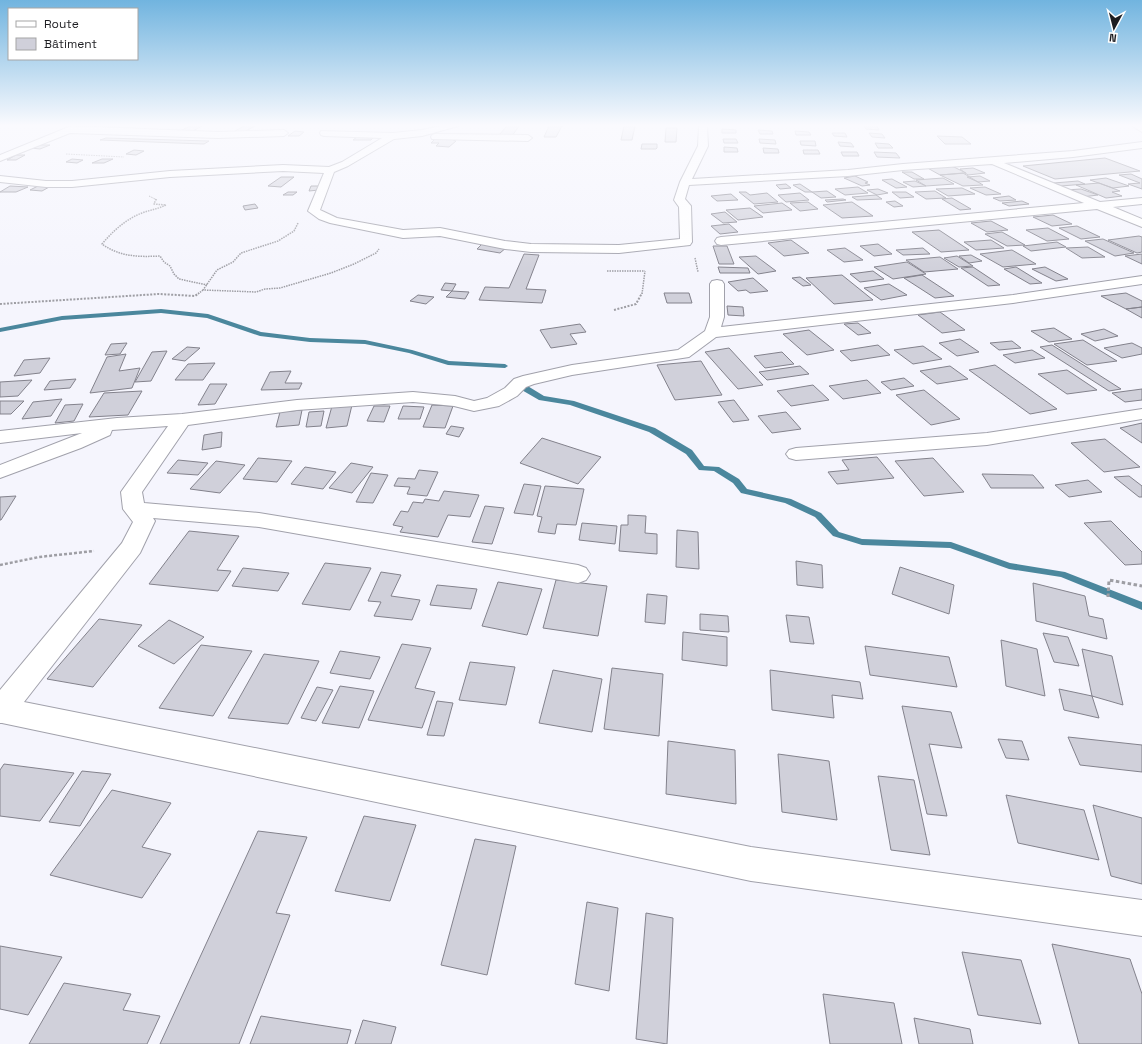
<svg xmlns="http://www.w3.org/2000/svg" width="1142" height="1044" font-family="'Space Grotesk',sans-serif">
<rect width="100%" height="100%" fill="#f5f5fd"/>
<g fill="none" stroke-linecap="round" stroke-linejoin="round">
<!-- stream -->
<path fill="#4b879d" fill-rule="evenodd" d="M161,309L208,314L261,332L310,338L365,340L412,350L449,361L505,364L508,366L505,368L448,365L409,353L365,344L310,342L260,336L207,318L161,313L62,320L0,332V328L62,316Z
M520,385H526L544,396L574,401L655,428L692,450L704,466L719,467L739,479L747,489L791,499L821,513L839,532L862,539L951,542L1010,563L1065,572L1142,602V610L1061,577L1009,569L950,548L862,545L833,536L815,517L785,503L741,493L733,483L714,471L699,470L686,454L649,432L570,405L539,400L520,389Z"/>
</g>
<!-- building -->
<path fill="#d0d0da" stroke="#83828c" d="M190,126H202L189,133L178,132Z
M244,126H255L240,134H230Z
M507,126H519L512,136L499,135Z
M549,126H562L556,137H544Z
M624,126H635L632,140H621Z
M864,126H877L879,130L866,129Z
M666,128H677L676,142H665Z
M722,129L736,130V133H722Z
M758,130L772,131L773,134H760Z
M295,131L304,132L299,136H288Z
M795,131L809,132L811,135H796Z
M832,133H845L847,137L834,136Z
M869,133L882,134L885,138L872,137Z
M937,136L962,137L971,144H945Z
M357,137H374L371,140H353Z
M106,138L209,141L204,144L100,140Z
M436,138L454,139L453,140L456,141L449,147L436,146L439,143H431Z
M723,139H736L738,143H724Z
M759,139L775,140L776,144L760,143Z
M800,141H815L816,146L801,145Z
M838,142L851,143L854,147L840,146Z
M875,143L889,144L893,148H878Z
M642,144H657V148L656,149H641Z
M40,145H50L40,149L31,148Z
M724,147L737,148L738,152H724Z
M763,148L778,149L779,153H764Z
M134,150L144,151L136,155L126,154Z
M803,150H818L820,154H804Z
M841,152H857L859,156H843Z
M874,152L896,153L900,158L877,157Z
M16,155H25L16,160H7Z
M1105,158L1140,171L1055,179L1023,166Z
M72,159L83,160L77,163L66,162Z
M102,159H113L104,163H92Z
M947,165L954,167L966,173L940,175L924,166Z
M973,168L985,173L968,175L960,169Z
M902,172H912L924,179H914Z
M963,173L983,185L963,186L940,175Z
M1131,174L1142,179V189L1128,184L1140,183L1119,175Z
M855,176L868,182L865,183L870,185L862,186L844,178Z
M980,176L990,181L978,182L967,177Z
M281,177H294L281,187L268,186Z
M943,178L954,184L926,186L916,180Z
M1106,178L1129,186L1113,188L1090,180Z
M892,179L907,187L896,188L882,180Z
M915,181L926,186L913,187L903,182Z
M1078,181L1085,184L1061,186L1054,183Z
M1099,183L1120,191L1112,192L1122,196L1106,198L1076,185Z
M786,184L791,188L780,189L776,185Z
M800,184L812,192H805L793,185Z
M40,185L51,186L42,191L30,190Z
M10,186L28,187L16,192H0Z
M311,186H320L319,190L309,191Z
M858,187L868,193L845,195L835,189Z
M985,187L1001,194L986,195L970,188Z
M962,188L975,194L948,196L936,189Z
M878,189L888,193L877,195L867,190Z
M1081,189L1098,195L1082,197L1065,190Z
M827,191L836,197L821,198L812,192Z
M935,191L946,198L926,199L915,192Z
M288,192H297L293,195H283Z
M739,192H746L750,195L767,193L778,202L754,204Z
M892,192H906L914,197L900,198Z
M800,193L809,200L786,202L778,195Z
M731,194L738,200L717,201L711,196Z
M876,195L882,199L857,200L852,197Z
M1009,196L1016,200L1000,201L993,198Z
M952,198L971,209L960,210L942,199Z
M843,199L846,200L827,202L825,200Z
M895,201L903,206L894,207L886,202Z
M1022,201L1029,204L1009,206L1002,203Z
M808,202L818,209L800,211L790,203Z
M852,202L873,216L842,218L823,205Z
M782,203L792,210L763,213L754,206Z
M255,204L258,208L245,210L243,206Z
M750,208L763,217L738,220L726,210Z
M725,212L737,222L723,223L711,214Z
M1053,215L1072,224L1052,226L1033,217Z
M991,221L1008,230L987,232L971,223Z
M729,224L738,232L720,234L711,226Z
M1077,226L1100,237L1081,239L1059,228Z
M1048,228L1069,239L1047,241L1026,230Z
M939,230L969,250L941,252L912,232Z
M1002,232L1025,245L1007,246L985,234Z
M1139,236L1142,237V252L1137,253L1108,240Z
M1103,239L1134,253L1115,256L1085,241Z
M791,240L809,253L784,256L768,243Z
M991,240L1004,248L976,250L964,242Z
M1057,242L1066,247L1031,251L1023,246Z
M483,243L507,247L500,253L477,249Z
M878,244L892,254L874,256L860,246Z
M713,246H727L734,264H719Z
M1088,247L1105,257L1082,258L1066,248Z
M845,248L863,260L844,262L827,250Z
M923,248L930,254L903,255L896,250Z
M1012,250L1036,264L1003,267L980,254Z
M524,254L539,255L526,289L546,290L542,303L479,300L485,287L509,288Z
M1142,254V264L1125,256Z
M971,255L982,261L969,263L959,256Z
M756,256L776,271L758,274L739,257Z
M957,256L973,266L959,267L944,258Z
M940,257L958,269L924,272L906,260Z
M907,262L926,274L893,279L874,267Z
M718,267L748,268L750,273H720Z
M973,267L1000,285L988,286L961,268Z
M1016,267L1042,283L1030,284L1004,269Z
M1045,267L1068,279L1056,281L1032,269Z
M873,271L884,279L860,282L850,274Z
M842,275L873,300L834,304L806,278Z
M922,275L954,296L935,298L904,278Z
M800,277L811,285L803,286L792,278Z
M753,278L768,291L750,293L746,290L738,291L728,282Z
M445,283L456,284L452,291L441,290Z
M889,284L907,295L881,300L864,288Z
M452,291L469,292L465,299L446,297Z
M664,293H689L692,303H667Z
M1126,293L1142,301V307L1126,309L1101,296Z
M418,295L434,297L426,304L410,301Z
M727,306L743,307L744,316L728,315Z
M1142,307V318L1126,309Z
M940,312L965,330L942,333L918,315Z
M858,323L871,333L858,335L844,324Z
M580,324L586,332L570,334L577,344L551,348L540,330Z
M1054,328L1072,339L1049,342L1031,331Z
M1104,329L1118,336L1095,341L1081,334Z
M809,330L834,350L807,355L783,334Z
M960,339L979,352L957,356L939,343Z
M1083,340L1117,361L1087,365L1054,344Z
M1012,341L1021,348L999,350L990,343Z
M127,343L120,354L105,355L111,344Z
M1132,343L1142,348V354L1122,358L1104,348Z
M878,345L890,355L851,361L840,351Z
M1052,345L1121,389L1109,391L1040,347Z
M923,346L942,359L913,364L894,350Z
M187,347L200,348L185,361L172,359Z
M729,348L763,385L738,389L705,352Z
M1032,350L1045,358L1015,363L1003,355Z
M167,351L151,381L135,382L152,352Z
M782,352L794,364L765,368L754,356Z
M126,354L119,371L140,368L132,388L90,393L107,357Z
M50,358L40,373L14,376L24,360Z
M701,361L722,395L675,400L657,365Z
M215,363L203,380H175L188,364Z
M995,365L1057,409L1030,414L969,370Z
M800,366L809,374L767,380L759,372Z
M950,366L968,379L937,384L920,371Z
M1067,370L1097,390L1067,394L1038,374Z
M291,371L285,383H302L299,389L261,390L270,372Z
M904,378L914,386L891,390L881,382Z
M76,379L70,388L44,390L50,381Z
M32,380L18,396L0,397V382Z
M867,380L881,393L843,399L829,386Z
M210,384H227L215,404L198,405Z
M813,385L829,400L791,406L777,391Z
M1142,389V400L1125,402L1112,393Z
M924,390L960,419L931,425L896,395Z
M142,391L128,415L89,417L104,393Z
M62,399L51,416L22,419L33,402Z
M734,400L749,420L733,422L718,402Z
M0,401H24L11,414H0Z
M83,404L74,421L55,423L65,405Z
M352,405L347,426L326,428L332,406Z
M432,405L453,406L445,428L423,427Z
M374,406H390L384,422L367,421Z
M403,406L424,407L420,419H398Z
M302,410L299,425L276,427L280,412Z
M324,411L321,426L306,427L309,412Z
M786,412L801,429L772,433L758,416Z
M1142,423V443L1120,428Z
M451,426L464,428L459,437L446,434Z
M222,432L221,447L202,450L204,435Z
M542,438L601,457L578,484L520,463Z
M1105,439L1140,467L1104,472L1071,443Z
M877,457L894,478L837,484L828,472L849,470L842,460Z
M258,458L292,461L277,482L243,479Z
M933,458L964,492L924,496L895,461Z
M178,460L208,463L198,475L167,473Z
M216,461L245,465L220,493L190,489Z
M351,463L373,467L352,493L329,488Z
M305,467L336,472L323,489L291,484Z
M419,470L438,472L427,496L407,494L410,487L394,486L398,478L415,479Z
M371,473L388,475L373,503L356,502Z
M982,474L1033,475L1044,488H991Z
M1129,476L1142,486V497H1139L1114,477Z
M1088,480L1102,492L1069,497L1055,485Z
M524,484L541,486L533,515L514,513Z
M545,486L584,489L576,525L557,524L555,534L538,532L542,517L537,516Z
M444,491L479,495L470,517L448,515L438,537L400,532L403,527L393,525L401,511L408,512L413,502L423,503L425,499L439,501Z
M16,496L1,520H0V497Z
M485,506L504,508L492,544L472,542Z
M628,515L646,516L645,533L657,534V554L619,551L621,525H628Z
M1111,521L1142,552V564L1125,565L1084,523Z
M582,523L617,526L615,544L579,540Z
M677,530L698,532L699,569L676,567Z
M189,531L239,536L217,570L231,571L218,591L149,584Z
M796,561L822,565L823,588L797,585Z
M325,563L371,568L350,610L302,604Z
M900,567L954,585L949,614L892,594Z
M243,568L289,573L278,591L232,586Z
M381,572L401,575L391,596L420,600L412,620L374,616L381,602L368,601Z
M556,580L607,586L598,636L543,628Z
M498,582L542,589L527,635L482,626Z
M1033,583L1085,596L1089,616L1103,619L1107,639L1036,621Z
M437,585L477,589L471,609L430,605Z
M647,594L667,596L665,624L645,622Z
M700,614L728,616L729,632L700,630Z
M786,615L809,617L814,644L790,642Z
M99,619L142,625L93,687L47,679Z
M169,620L204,637L174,664L138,646Z
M683,632L727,637V666L682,660Z
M1043,633L1068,637L1079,666L1054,662Z
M1001,640L1037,649L1045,696L1006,686Z
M402,644L431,648L415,688L435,692L422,728L368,720Z
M201,645L252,651L213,716L159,708Z
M865,646L949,657L957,687L870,675Z
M1082,649L1112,656L1123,705L1092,696Z
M340,651L380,657L370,679L330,673Z
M264,654L319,661L288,724L228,718Z
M470,662L515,667L506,705L459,700Z
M612,668L663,674L659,736L604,729Z
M553,670L602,679L592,732L539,723Z
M770,670L860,682L863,699L832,695L834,718L772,710Z
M340,686L374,691L359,728L322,723Z
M317,687L333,690L316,721L301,718Z
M1059,689L1092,696L1099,718L1064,710Z
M437,701L453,703L444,736L427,735Z
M902,706L951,712L962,748L929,744L947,816L927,814Z
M1068,737L1142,745V772L1080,765Z
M998,739L1022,741L1029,760L1006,758Z
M668,741L735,750L736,804L666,794Z
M778,754L829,761L837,820L782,812Z
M4,764L74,773L40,821L0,816V770Z
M82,771L111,774L80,826L49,822Z
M878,776L914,780L930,855L891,850Z
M112,790L171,803L142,847L171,854L142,898L50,875Z
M1006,795L1084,810L1099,860L1018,843Z
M1093,805L1142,818V884L1111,876Z
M364,816L416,825L390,901L335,891Z
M258,831L307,837L276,913L290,915L239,1044H160Z
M475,839L516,846L487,975L441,965Z
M587,902L618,908L609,991L575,984Z
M646,913L673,918L667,1044L636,1039Z
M1052,944L1130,959L1142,994V1044H1079Z
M0,946L62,957L28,1015L0,1009Z
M962,952L1021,960L1041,1024L978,1015Z
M64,983L131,994L123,1010L160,1016L147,1044H29Z
M823,994L894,1003L902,1044H830Z
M261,1016L351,1030L347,1044H250Z
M914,1018L970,1029L973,1044H919Z
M363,1020L396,1027L391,1044H355Z"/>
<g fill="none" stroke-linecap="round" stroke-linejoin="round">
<defs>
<path id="minor" d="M71,126L218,132L284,130L288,133L284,136L218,138L70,133L0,161V155Z
M441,126H458L422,136L394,139L348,166L334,172L320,210L337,218L403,230L440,228L505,241L531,244L619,245L680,239L679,207L674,200L680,182L698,146L699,126H707L708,146L692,179L848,170L903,164L1073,151L1142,142V148L1073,157L1004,163L1100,202L1142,198V204L1113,207L1142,219V227L1097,209L721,245L717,244L715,241L717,238L721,237L1084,203L992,164L903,170L848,176L689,185L685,199L691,206L692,242L690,245L619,253L531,252L505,249L440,236L403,238L330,223L319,219L308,211L324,173L283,171L170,177L72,187H46L0,182V176L46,181H72L170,171L283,165L329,167L342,162L382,138L324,136L321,135L320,133L321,131L393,133L422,130Z
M1132,126H1142V132Z
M435,134L528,135L532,138L528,141L432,139L431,137L432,135Z
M1142,276V284L1013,303L716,337L689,357L572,375L534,384L526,387L517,396L499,406L474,411L454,406L413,402L297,410L188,425L142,492L144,503L259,513L578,565L586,568L590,574L586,580L578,583L259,527L153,518L155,521L140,553L24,702L751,847L1142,900V936L751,881L2,723H0V690L122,543L133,522L123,509L121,492L168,426L112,430L110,435L81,448L0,478V465L82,433L0,443V431L117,418L182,414L297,400L413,392L455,396L474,401L487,398L505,388L514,379L523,376L572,365L678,350L705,331L710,317V284L712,281L717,280L722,281L724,284V317L721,327L1013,295Z
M1142,409V419L987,445L796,460L789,458L786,454L789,450L796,448L987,433Z"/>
</defs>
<!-- minor casing -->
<use href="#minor" stroke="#a1a1ab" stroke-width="2"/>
<!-- path-far4 -->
<path stroke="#9e9ea4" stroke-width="1" stroke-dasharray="1.5 1" stroke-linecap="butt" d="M66,154L124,157
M149,196L157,200"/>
<!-- path-far3 -->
<path stroke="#9e9ea4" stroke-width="1.5" stroke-dasharray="1.5 1" stroke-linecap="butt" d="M156,199L154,204L166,205C158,209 150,210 142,213C126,219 113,231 102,244C120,257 139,257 160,256L164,262L170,266L174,274L179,279L207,285
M298,223L294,231L278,241L241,253L233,262L217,270L203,290L256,292L265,289L280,288L331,273L354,264L376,253L379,249
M695,258L698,272
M607,271H645
M198,294L203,290
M642,294L645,271"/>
<!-- path-far2 -->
<path stroke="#9e9ea4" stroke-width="2" stroke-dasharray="2 1.5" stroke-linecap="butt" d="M0,304L159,294L195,296L199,293
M614,310L636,304L642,293"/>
<!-- path-far1 -->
<path stroke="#9e9ea4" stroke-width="2.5" stroke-dasharray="3 2" stroke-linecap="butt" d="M0,565L39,557L94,551"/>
<!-- path -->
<path stroke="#9e9ea4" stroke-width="3" stroke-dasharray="3.5 2.5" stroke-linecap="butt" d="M1108,597L1109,580L1142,586"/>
<!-- minor -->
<use href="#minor" fill="#fff" fill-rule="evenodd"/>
</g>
<!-- sky -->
<linearGradient id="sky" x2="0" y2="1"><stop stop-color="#71b4df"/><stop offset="0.46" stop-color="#fafafe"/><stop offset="1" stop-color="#fafafe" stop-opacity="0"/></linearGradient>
<rect width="1142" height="272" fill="url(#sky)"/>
<!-- legend -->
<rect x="8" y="8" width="130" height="52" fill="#ffffff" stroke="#a5a5a6"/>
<rect x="16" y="21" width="20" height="6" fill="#ffffff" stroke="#a5a5a6"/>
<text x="44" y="28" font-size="12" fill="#1d1d21">Route</text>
<rect x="16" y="38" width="20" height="12" fill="#d0d0da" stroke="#a5a5a6"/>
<text x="44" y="48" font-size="12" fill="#1d1d21">Bâtiment</text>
<!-- north arrow -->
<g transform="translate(1114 28) rotate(187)" stroke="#ffffff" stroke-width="3" paint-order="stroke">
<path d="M0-3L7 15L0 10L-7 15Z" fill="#1d1d21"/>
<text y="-6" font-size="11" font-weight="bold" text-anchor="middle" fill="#1d1d21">N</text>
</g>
</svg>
